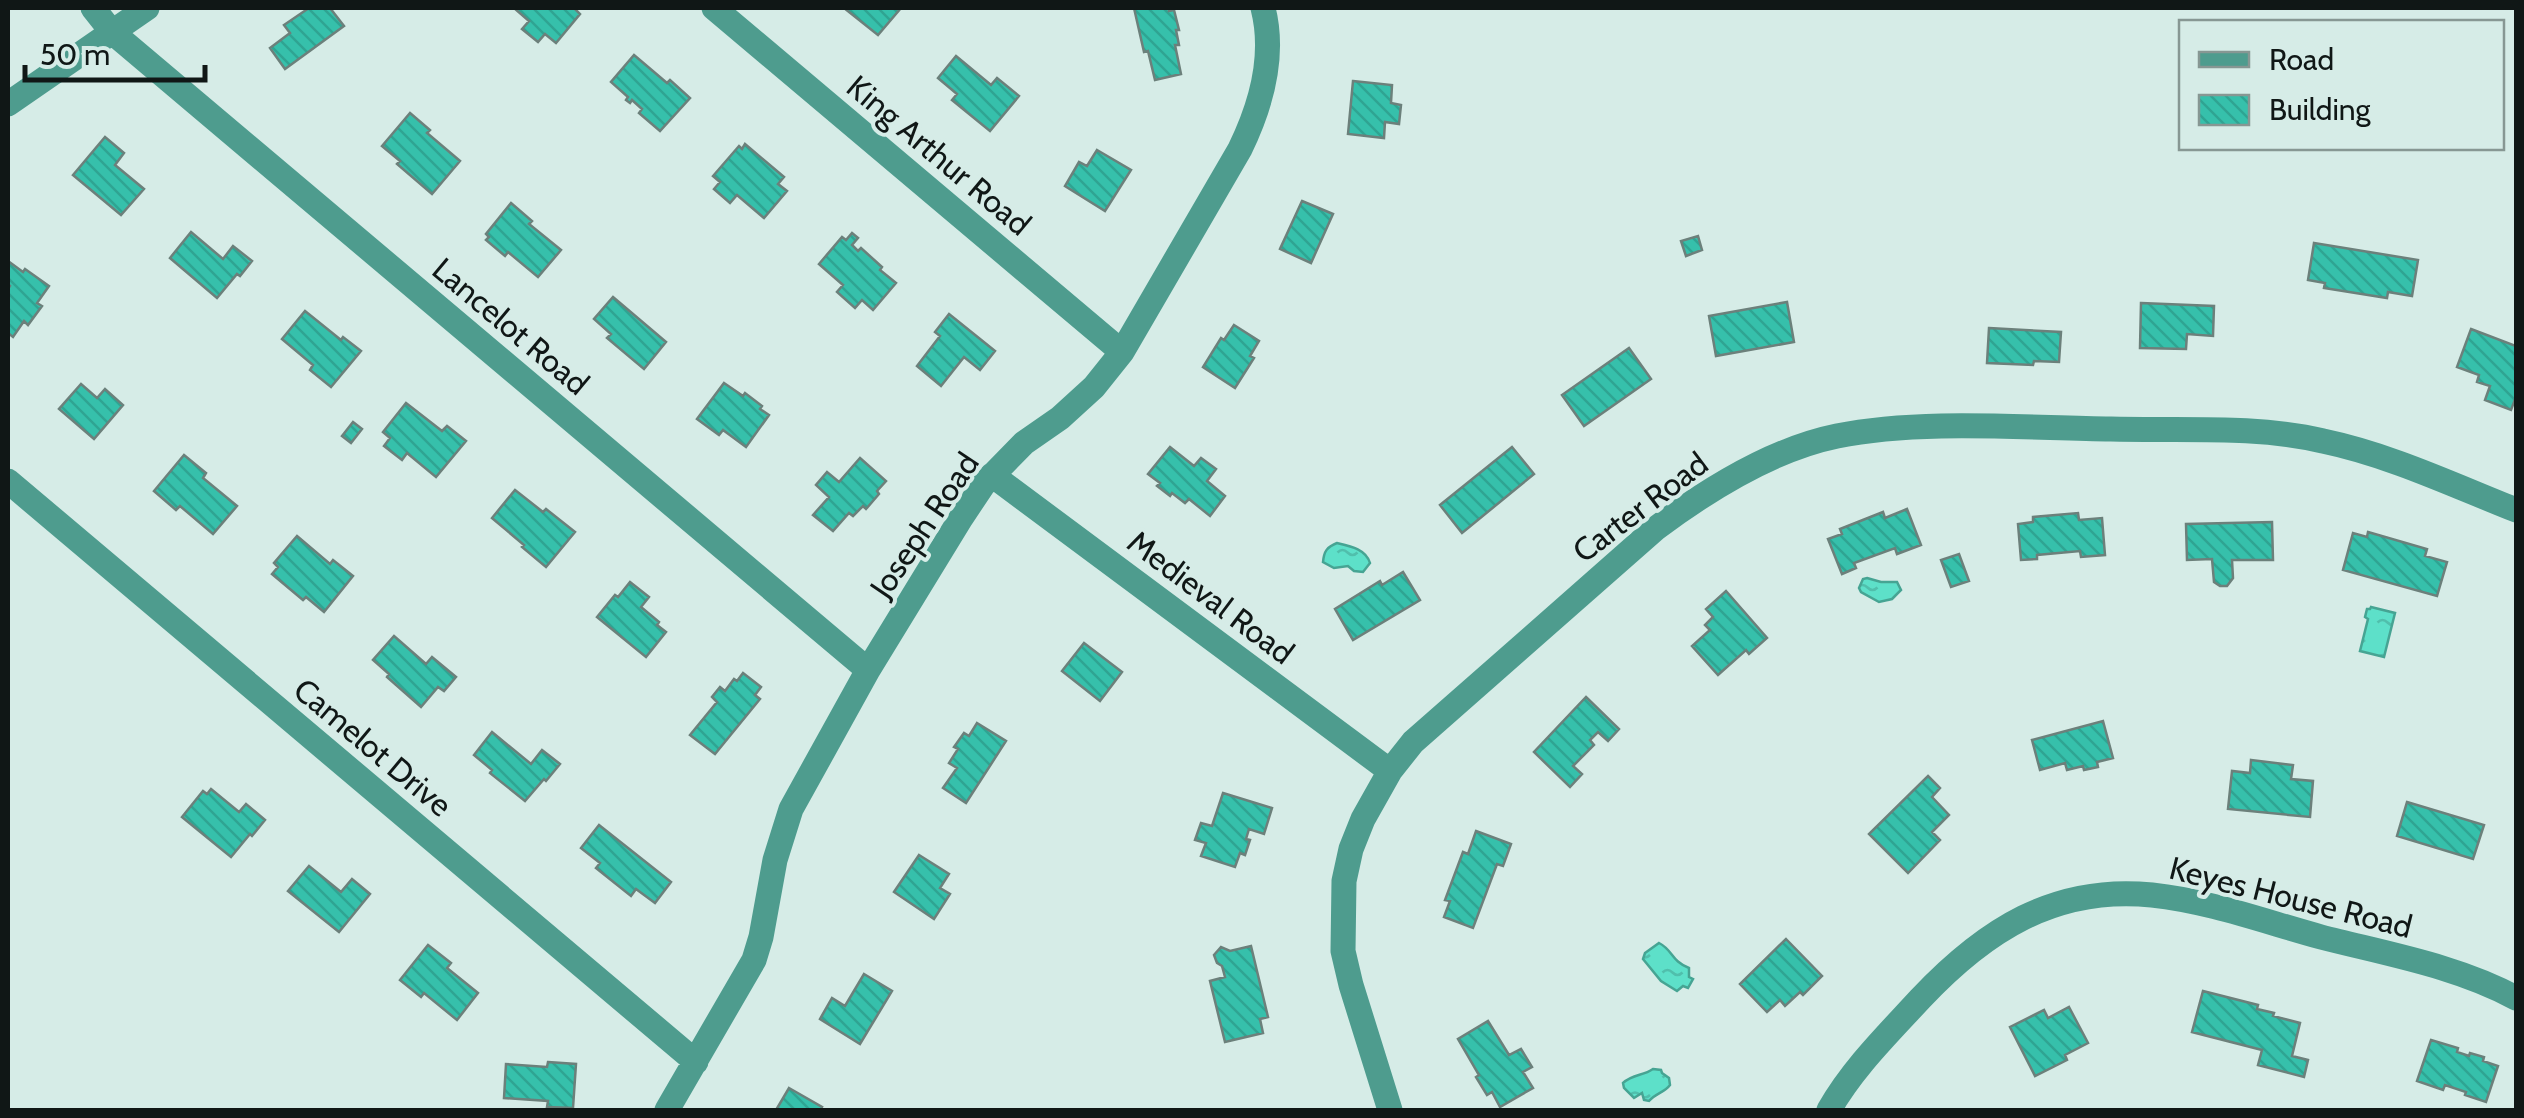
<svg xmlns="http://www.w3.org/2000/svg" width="2524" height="1118" viewBox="0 0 2524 1118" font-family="Cabin,sans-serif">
<defs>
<pattern id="water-ripples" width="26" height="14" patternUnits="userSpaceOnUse" patternTransform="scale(2.5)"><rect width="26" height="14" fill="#5de0c9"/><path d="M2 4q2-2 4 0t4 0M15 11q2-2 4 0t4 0" fill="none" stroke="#50bfac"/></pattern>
<pattern id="building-back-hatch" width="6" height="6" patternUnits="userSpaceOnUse" patternTransform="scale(2.5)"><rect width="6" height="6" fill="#36c0ab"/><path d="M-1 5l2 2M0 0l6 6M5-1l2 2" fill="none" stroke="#2fa492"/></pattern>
</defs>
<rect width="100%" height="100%" fill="#d6ece7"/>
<!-- water -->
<path fill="url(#water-ripples)" stroke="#46a493" stroke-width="2.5" d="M1337,543C1350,546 1366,549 1370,563L1363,572L1354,571L1348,566L1334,568L1323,562C1324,551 1327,547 1337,543Z
M1867,578L1881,582H1897L1901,590L1892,599L1879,602L1861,592L1859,588L1863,579Z
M2371,607L2395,613L2384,657L2360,651L2368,619L2365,617L2367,609H2370Z
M1659,943C1673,950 1671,961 1689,968V977L1693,979L1688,988L1683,986L1677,991L1661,981L1643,959L1645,953Z
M1653,1069L1661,1070L1662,1073L1669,1078L1670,1085C1664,1093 1656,1093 1649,1101L1644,1100L1642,1093L1634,1098L1624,1088L1623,1083C1633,1074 1643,1076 1653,1069Z"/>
<!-- building -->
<path fill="url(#building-back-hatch)" stroke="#6c807b" stroke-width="2.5" d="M309,8H330L344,26L285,69L270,48L290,33L284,25Z
M514,8H574L580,14L556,43L545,34L538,42L522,29L529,21Z
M844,8H901L878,35Z
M1134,8H1169V11L1174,10L1179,30H1176L1179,45H1175L1181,74L1155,80L1148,51L1144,52Z
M634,55L667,83L670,80L690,98L660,131L639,113L642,109L632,100L630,103L626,100L628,97L611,82Z
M956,56L991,85L997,78L1019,96L990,131L952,100L957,94L938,78Z
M1353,81L1392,85L1391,103L1401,105L1399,124L1385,122L1384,138L1348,134Z
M410,113L430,130L427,133L460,161L432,194L397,164L400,161L382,146Z
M105,137L124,153L115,165L144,189L121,215L73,175Z
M745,144L784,177L778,184L787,191L764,218L737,195L730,203L714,189L720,182L713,176L739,146L742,149Z
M1097,150L1131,170L1105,211L1065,186L1079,162L1087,166Z
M1302,201L1333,214L1311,263L1280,249Z
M511,203L532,221L529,224L561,250L538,277L508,252L505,256L486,240L489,237L486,234Z
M191,232L223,259L233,246L252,261L240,276L237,274L217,298L170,258Z
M852,233L858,238L852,245L858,251L861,248L882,267L880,270L896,283L873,310L862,300L855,308L837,292L843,285L819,264L842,237L846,240Z
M1698,236L1702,250L1686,256L1681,241Z
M2314,243L2418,260L2412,296L2388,292L2387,298L2324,288L2325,283L2308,280Z
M8,261L23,272L25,269L49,286L37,303L42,306L28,325L24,321L13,337L8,333V289L10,286L8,284Z
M613,297L666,342L644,369L607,338L611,334L594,319Z
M1787,302L1794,342L1716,356L1709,316Z
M2141,303L2214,306L2213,336L2187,334L2186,349L2140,348Z
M305,311L341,340L343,337L361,351L331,387L310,370L313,365L282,339Z
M949,314L995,351L980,370L964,357L941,386L917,366L940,336L935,332Z
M1234,325L1259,341L1250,356L1254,358L1235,388L1203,367L1221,338L1224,340Z
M1989,328L2061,332L2059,362L2034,361L2033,365L1987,363Z
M2471,329L2516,346V397L2511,410L2485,400L2490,386L2477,382L2479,375L2457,367Z
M1629,348L1651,379L1584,426L1562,395Z
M724,383L743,396L745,393L762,406L760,409L769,415L746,447L723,430L719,435L697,419Z
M81,384L97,398L105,389L123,405L94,439L59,409Z
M406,403L442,431L447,426L466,441L436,477L407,453L402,460L384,446L390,438L383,432Z
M353,422L362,429L351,443L342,436Z
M1170,447L1194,466L1201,458L1216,469L1207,481L1225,496L1210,516L1189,499L1185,503L1172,493L1170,496L1157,486L1160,483L1148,474Z
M1512,447L1534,474L1462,533L1440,505Z
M184,455L206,473L203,478L237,506L213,534L180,506L176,510L154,491Z
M860,458L886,481L877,491L879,494L866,509L863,506L853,516L849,513L833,531L813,515L829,497L816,485L827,472L839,482Z
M515,490L543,512L546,509L575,532L546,567L522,547L524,545L492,518Z
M1907,509L1921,545L1897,554L1895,548L1854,563L1856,568L1842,574L1828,539L1842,534L1840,529L1883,512L1885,518Z
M2078,513L2079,520L2102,518L2105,555L2081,557L2080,551L2037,555V559L2021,560L2018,524L2033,522V517Z
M2272,522L2273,560H2232L2233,578L2227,586H2220L2214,582L2212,559L2187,560L2186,524Z
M2368,532L2427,549L2425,556L2447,562L2437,596L2343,570L2353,533L2367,537Z
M297,536L330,564L333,560L353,576L324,612L306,597L303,600L272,574L278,567L274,563Z
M1959,554L1969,581L1951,587L1941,560Z
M1403,572L1420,600L1353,640L1335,609L1380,581L1382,585Z
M630,582L649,597L641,607L659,622L657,625L666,632L646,657L597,617L615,595L618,597Z
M1726,591L1767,638L1749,654L1746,650L1718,675L1692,646L1710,630L1705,625L1713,617L1706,609Z
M394,636L426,664L432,657L456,677L444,691L438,687L421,707L387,677L389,674L373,660Z
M1084,643L1122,672L1100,701L1062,671Z
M743,673L761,687L755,695L760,699L715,754L690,735L717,702L712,697L720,687L725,691L734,679L737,681Z
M1586,697L1619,729L1608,741L1598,732L1590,740L1594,745L1573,766L1582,774L1570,787L1534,752Z
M2103,721L2113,758L2097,762L2098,767L2084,770L2083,766L2067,770L2065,763L2040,770L2032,740Z
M977,723L1006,741L966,803L943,788L957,768L949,763L958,749L954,747L964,733L969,736Z
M492,732L531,764L542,750L560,764L546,781L544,779L525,801L490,773L492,770L474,755Z
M2251,760L2293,765L2291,779L2313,781L2310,817L2228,809L2232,771L2250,773Z
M1928,776L1940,788L1932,797L1949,815L1932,832L1940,840L1908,873L1869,834Z
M211,789L239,812L246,804L265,820L252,836L250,834L231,857L182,817L203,791L207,794Z
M1223,793L1272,808L1264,834L1249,829L1246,839L1250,840L1245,855L1240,853L1235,867L1201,856L1206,843L1195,840L1201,823L1212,826Z
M2407,802L2484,825L2473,859L2397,836Z
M599,825L671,882L655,903L636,889L631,896L596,868L600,863L581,848Z
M1476,831L1511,844L1503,866L1497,864L1473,928L1444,917L1450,901L1445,900L1463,852L1468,854Z
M919,855L949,874L940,888L950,894L934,919L894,892Z
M309,866L341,892L352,879L370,894L339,932L288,891Z
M1786,939L1822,976L1803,995L1800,992L1785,1006L1780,1000L1767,1012L1740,984Z
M428,945L451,963L447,968L478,993L457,1020L424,993L421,997L400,980Z
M1251,946L1268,1017L1260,1019L1263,1033L1225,1042L1210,981L1225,977L1222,966L1217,963L1214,955L1221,947L1230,951Z
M864,974L892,991L860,1044L820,1019L832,998L845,1006Z
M2203,991L2258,1005L2257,1009L2274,1013L2273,1016L2300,1023L2292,1056L2308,1060L2304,1077L2258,1065L2262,1050L2192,1032Z
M2069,1007L2088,1043L2065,1055L2067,1060L2035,1076L2010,1027L2044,1010L2048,1018Z
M1488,1021L1509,1055L1521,1049L1532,1067L1523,1072L1533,1088L1500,1107L1492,1092L1487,1095L1476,1077L1479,1075L1458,1039Z
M2431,1040L2458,1048L2457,1052L2469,1056L2470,1053L2484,1057L2483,1061L2498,1066L2486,1102L2465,1095L2466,1092L2445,1085L2443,1090L2417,1081Z
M548,1062L576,1064L573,1108L547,1107L548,1101L504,1098L506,1064L547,1067Z
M789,1088L822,1107L820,1110H776Z"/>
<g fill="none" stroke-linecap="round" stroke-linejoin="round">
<!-- street -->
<path stroke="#4e9c8e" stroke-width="25" d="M93,8L112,32L868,670
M714,8L1122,352
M8,104L147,8
M992,475L1390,771
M8,481L696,1062
M667,1110L754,960L761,937L775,860L791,809L868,670L961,518L983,485L1024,443L1060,418L1094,387L1122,352L1240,149C1261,106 1275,55 1263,8
M1390,1110L1351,985L1343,951L1344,881L1351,849L1363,819L1390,771L1413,742L1655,529C1707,490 1773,449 1837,436C1921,419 2025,428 2111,429C2181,431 2255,425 2323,441C2390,455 2453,485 2516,510
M1829,1110C1853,1068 1887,1035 1920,999C1984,931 2054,885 2152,895C2209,901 2266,922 2321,937C2387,954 2457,966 2516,998"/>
</g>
<g text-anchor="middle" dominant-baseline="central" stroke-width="8" stroke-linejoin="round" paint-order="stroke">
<!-- street labels -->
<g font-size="32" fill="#101716" stroke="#d6ece7">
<text transform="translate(939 155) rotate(40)">King Arthur Road</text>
<text transform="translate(511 326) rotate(40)">Lancelot Road</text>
<text transform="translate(1640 507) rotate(-37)">Carter Road</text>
<text transform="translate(924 525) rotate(-56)">Joseph Road</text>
<text transform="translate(1211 597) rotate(37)">Medieval Road</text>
<text transform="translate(373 747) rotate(40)">Camelot Drive</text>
<text transform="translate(2291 897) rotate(14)">Keyes House Road</text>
</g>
</g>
<!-- border -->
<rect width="2524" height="1118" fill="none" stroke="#101716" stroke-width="20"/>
<!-- legend -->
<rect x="2179" y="20" width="325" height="130" fill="#d6ece7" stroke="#879793" stroke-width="2.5"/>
<rect x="2199" y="52" width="50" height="15" fill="#4e9c8e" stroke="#879793" stroke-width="2.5"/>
<text x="2269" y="70" font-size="30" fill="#101716">Road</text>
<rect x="2199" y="95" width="50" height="30" fill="url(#building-back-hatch)" stroke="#879793" stroke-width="2.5"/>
<text x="2269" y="120" font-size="30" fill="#101716">Building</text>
<!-- scale -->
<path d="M25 65v15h180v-15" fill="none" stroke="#101716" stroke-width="5"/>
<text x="40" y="65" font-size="30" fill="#101716" stroke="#d6ece7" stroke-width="8" paint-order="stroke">50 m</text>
</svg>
